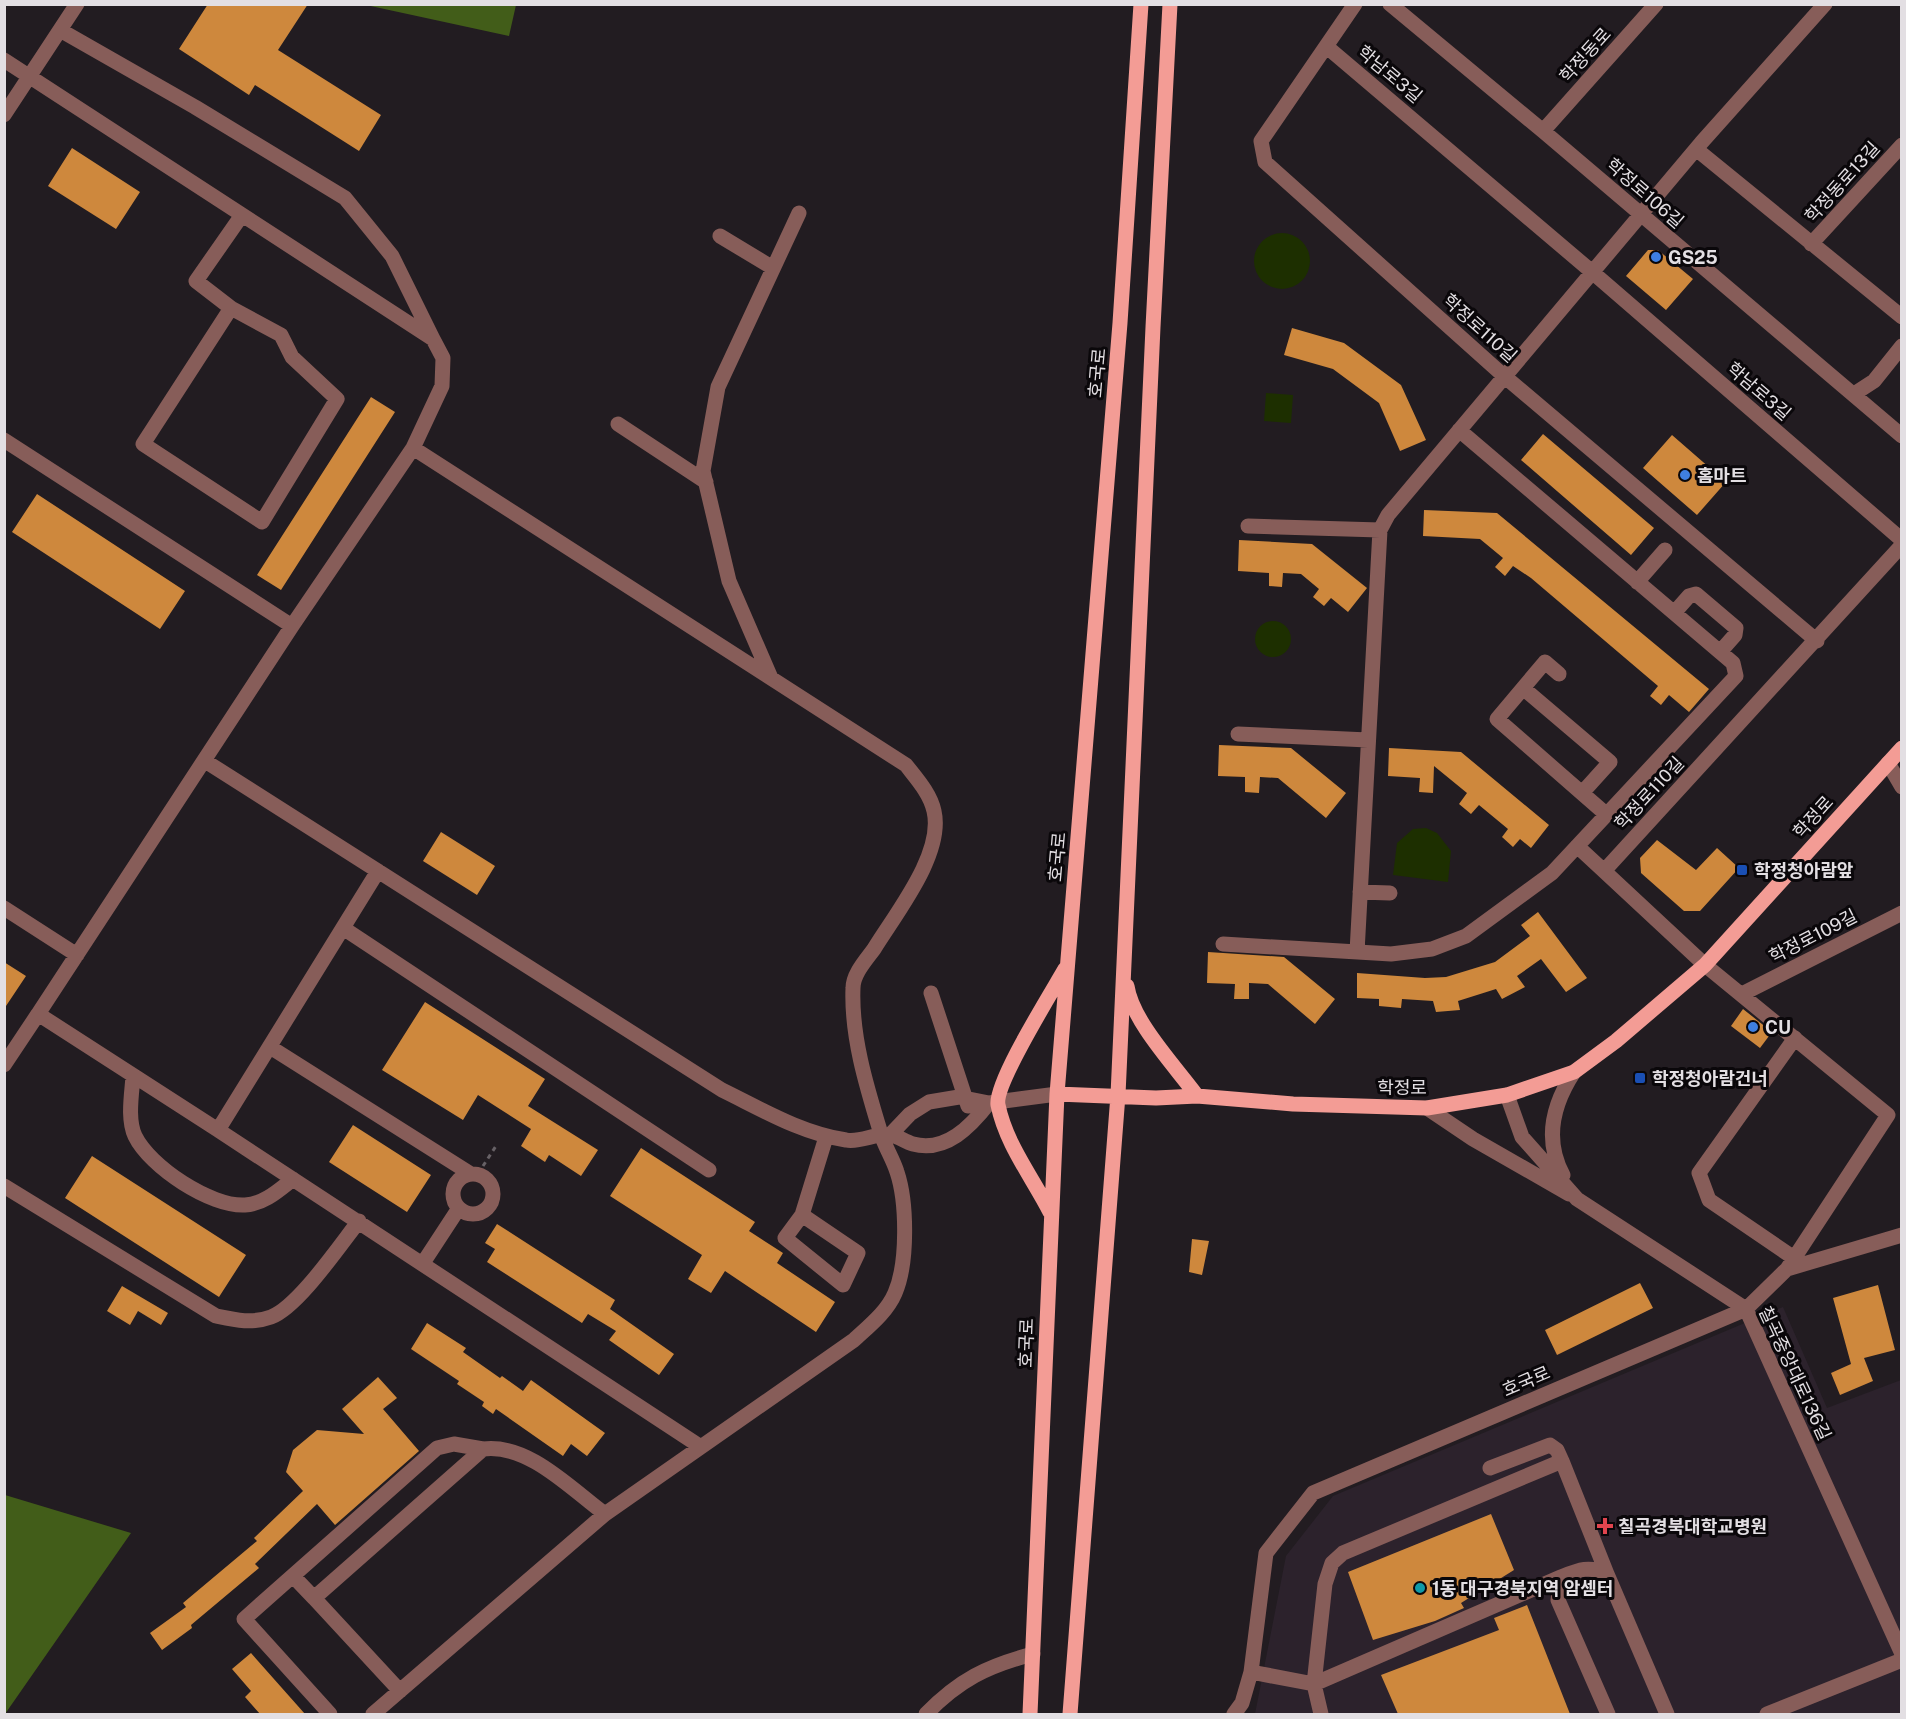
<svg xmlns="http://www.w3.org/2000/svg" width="1906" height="1719" viewBox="0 0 1906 1719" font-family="'Public Sans','Noto Sans KR',sans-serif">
<rect width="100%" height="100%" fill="#221c21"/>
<!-- built -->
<path fill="#2c222c" d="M1783,1307L1827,1408L1901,1380V1714H1255L1286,1556L1333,1496Z"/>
<!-- green -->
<path fill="#1d2f00" d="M1254 261a28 28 0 1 1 56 0a28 28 0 1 1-56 0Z
M1266,393L1293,395L1291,423L1264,421Z
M1255 639a18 18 0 1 1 36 0a18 18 0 1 1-36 0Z
M1426,828L1437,833L1451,851L1448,882L1393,875L1397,843L1413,829Z"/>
<!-- forest -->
<path fill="#425d19" d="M366,5L516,4V5L509,36Z
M5,1495L131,1533L5,1714L4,1495Z"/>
<!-- building -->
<path fill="#ce883d" d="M208,4H308L278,50L381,115L359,151L255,85L249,95L179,49Z
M72,148L140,192L116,229L48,186Z
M1648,250H1658L1693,279L1666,310L1626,276Z
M1292,328L1344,343L1401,385L1426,440L1400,451L1379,403L1333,369L1284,355Z
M371,397L395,412L281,590L257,575Z
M1543,434L1654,528L1631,555L1521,460Z
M1672,435L1726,482L1697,515L1643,468Z
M37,494L185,591L160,629L12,532Z
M1424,510L1497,513L1709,689L1689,712L1669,695L1661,705L1650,696L1658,686L1531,578L1513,566L1505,576L1495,567L1503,558L1480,539L1423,536Z
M1239,540L1312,544L1367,588L1348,612L1331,598L1324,606L1313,597L1319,589L1301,574L1283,573L1282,587L1269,586V573L1238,571Z
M1219,745L1291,748L1346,793L1326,818L1278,778L1260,777L1259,793L1245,792V777L1218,776Z
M1389,748L1461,752L1549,825L1531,848L1520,839L1513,847L1502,837L1508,829L1479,805L1471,814L1459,804L1467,793L1434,766L1433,793L1419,792L1420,778L1388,776Z
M441,832L495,866L477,895L423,861Z
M1657,840L1696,870L1717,848L1739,868L1700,911H1684L1641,873L1640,858Z
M1538,912L1587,978L1566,992L1541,959L1517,976L1525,987L1502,999L1496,989L1458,1001L1460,1010L1436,1012L1433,1001L1402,999L1401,1008L1379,1006V999L1357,998V973L1425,978L1446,977L1495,962L1530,936L1521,925Z
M1208,952L1284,957L1335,999L1315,1024L1268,984L1249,983V999H1234L1235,984L1207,983Z
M4,962L26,976L4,1009Z
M425,1002L545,1079L528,1106L598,1150L581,1176L549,1155L545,1162L521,1146L531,1129L478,1095L463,1120L382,1070Z
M1743,1009L1772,1032L1760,1048L1731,1026Z
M353,1125L431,1175L407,1212L329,1162Z
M641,1148L755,1222L749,1231L783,1253L777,1263L835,1302L816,1332L725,1271L711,1293L688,1279L702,1255L610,1196Z
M92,1156L246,1255L219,1297L65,1198Z
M497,1224L615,1300L610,1309L674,1354L659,1375L609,1340L616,1331L588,1314L582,1323L487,1262L495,1249L485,1243Z
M1192,1239L1209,1241L1202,1275L1189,1272Z
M1640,1283L1653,1308L1557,1355L1545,1330Z
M1878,1285L1895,1350L1864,1358L1873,1381L1840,1395L1831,1373L1851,1364L1833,1298Z
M122,1286L168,1313L161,1325L138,1311L130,1325L107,1311Z
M427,1323L466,1348L463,1352L500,1378L502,1376L523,1391L531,1380L605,1433L587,1456L571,1444L563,1456L496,1409L493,1414L482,1406L484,1402L457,1384L459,1381L411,1349Z
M378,1377L397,1398L383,1409L419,1451L335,1525L317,1504L255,1564L259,1568L191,1625L192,1628L162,1650L150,1633L186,1607L183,1603L257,1541L254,1538L303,1491L286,1472L293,1450L317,1430L364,1434L342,1409Z
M1491,1514L1514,1570L1461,1603L1464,1608L1435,1621L1373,1640L1348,1572Z
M1527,1605L1570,1714H1398L1381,1675L1499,1630L1494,1618Z
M251,1653L305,1714H260L245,1697L251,1691L232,1669Z"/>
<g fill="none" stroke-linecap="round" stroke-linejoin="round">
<!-- path -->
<path stroke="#676166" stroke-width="3" stroke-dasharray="4.5 4.5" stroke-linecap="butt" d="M483,1166L496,1146"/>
<!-- minor -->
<path stroke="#875d59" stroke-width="15" d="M1355,4L1261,141L1265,162L1504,376L1817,641
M1390,4L1543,131L1902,436
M60,30L195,107L345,198L392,256L433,339
M1327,47L1591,271L1902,540
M4,60L433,339L443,358L442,386L413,448L292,626L38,1014L218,1130
M4,115L77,4
M1543,131L1656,4
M1696,149L1902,317
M720,236L773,268
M1811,244L1902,145
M231,308L281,335L292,357L337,399L262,522L143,444L231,308L196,281L242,215
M1854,394L1874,381L1902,346
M618,424L706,482
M4,440L292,626
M1248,526L1380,530
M1637,582L1665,550
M1674,613L1689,596L1696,594L1736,628L1735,635L1720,652
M1559,674L1545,662L1497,719L1607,815
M771,678L729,581L703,471L718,387L799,213
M1523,688L1610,762L1582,793
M1238,734L1368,740
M205,761L722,1090C763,1110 801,1133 846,1140C861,1143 877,1132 892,1135C899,1137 906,1142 913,1144C946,1153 971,1126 989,1103
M1888,763L1902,787
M1577,846L1604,871
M378,871L218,1130L701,1447
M1360,892L1390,893
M4,908L77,955
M343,928L709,1170
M1223,944L1391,954L1432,949L1466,936L1552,873L1736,676L1733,663L1459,430
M1357,952L1380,530L1388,515L1701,143L1825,4
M931,993L968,1106
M1742,994L1902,913
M270,1047L471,1174
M4,1065L38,1014
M133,1076C132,1093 127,1119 135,1136C150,1167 211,1207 245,1205C264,1204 279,1190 293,1179
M1507,1095L1522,1137L1577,1199L1746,1309L1902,1654
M1427,1108L1473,1139L1569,1194
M890,1135L910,1114L929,1102L959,1097L989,1103L1057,1094
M453 1194a20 20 0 1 1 40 0a20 20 0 1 1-40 0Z
M1563,1175C1544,1140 1553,1104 1574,1072
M4,1186L216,1316C235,1320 252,1324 271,1317C298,1307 340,1245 359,1221
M802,1215L858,1253L843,1285L785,1238L802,1215L826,1137
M1794,1258L1709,1200L1699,1173L1795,1038
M423,1263L459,1208
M1787,1269L1902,1235
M1490,1468L1550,1445L1557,1450L1562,1461
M293,1576L314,1598
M1251,1672L1314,1684L1325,1584L1332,1563L1343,1553L1562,1461L1607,1574
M400,1691L314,1598L483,1449C528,1443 571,1489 605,1514
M330,1714L244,1619L437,1448L454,1444L483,1449
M373,1714L605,1514L854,1340C869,1326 887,1312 895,1293C908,1263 907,1202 897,1172C893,1159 885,1147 881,1134C867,1088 851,1037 853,988C853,974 866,960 874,949C896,913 944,854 934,811C930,793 916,778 906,765L413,448
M926,1714C959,1680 987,1666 1033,1654
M1234,1714L1242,1703L1251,1672L1266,1553L1313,1493L1746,1309L1787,1269L1888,1115L1705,965L1604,871L1902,545
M1321,1714L1314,1684L1561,1577
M1608,1714L1558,1600L1561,1577C1578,1570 1589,1565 1607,1574L1667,1714
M1767,1714L1902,1660"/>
<!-- major -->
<path stroke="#f39c95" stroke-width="15" d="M1127,986C1132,1021 1175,1066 1197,1096
M1057,1094L1156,1098L1197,1096L1293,1104L1427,1108L1507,1095L1574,1072L1616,1041L1705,965L1902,748
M1050,1212C1032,1177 1006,1144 998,1105C994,1084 1052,992 1065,969
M1030,1714L1057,1094L1120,323L1141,4
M1070,1714L1118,1095L1153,327L1170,4"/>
</g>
<!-- markers -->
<g fill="#3f7fe0" stroke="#0a070a" stroke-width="2">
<circle cx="1656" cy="257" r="6"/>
<circle cx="1685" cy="475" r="6"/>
<circle cx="1753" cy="1027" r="6"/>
</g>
<g fill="#1a4fb4" stroke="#0a070a" stroke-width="2">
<rect x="1736" y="864" width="12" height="12" rx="3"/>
<rect x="1634" y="1072" width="12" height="12" rx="3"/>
</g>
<path fill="#e0444e" stroke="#0a070a" stroke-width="2" d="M1602 1517h6v6h6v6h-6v6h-6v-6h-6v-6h6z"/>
<circle fill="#0f9aa8" stroke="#0a070a" stroke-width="2" cx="1420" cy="1588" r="6"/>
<g text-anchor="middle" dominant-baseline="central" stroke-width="6" stroke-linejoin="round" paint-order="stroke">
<!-- street labels -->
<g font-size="18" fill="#e3dfe3" stroke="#0a070a">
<text transform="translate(1585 55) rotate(-48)">학정동로</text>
<text transform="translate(1390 74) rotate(40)">학남로3길</text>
<text transform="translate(1842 182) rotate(-48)">학정동로13길</text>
<text transform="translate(1645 193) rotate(41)">학정로106길</text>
<text transform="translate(1480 328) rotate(42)">학정로110길</text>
<text transform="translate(1097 373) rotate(-85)">호국로</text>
<text transform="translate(1759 391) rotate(41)">학남로3길</text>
<text transform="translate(1649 793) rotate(-47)">학정로110길</text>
<text transform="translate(1813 817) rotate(-48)">학정로</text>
<text transform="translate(1057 857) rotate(-85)">호국로</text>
<text transform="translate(1813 936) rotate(-27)">학정로109길</text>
<text x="1402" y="1087">학정로</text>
<text transform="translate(1026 1343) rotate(-88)">호국로</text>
<text transform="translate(1795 1373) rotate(65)">칠곡중앙대로136길</text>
<text transform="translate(1526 1381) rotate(-23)">호국로</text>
</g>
<!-- poi labels -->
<g font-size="18" font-weight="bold" fill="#e3dfe3" stroke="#0a070a" text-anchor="start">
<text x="1668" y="257">GS25</text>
<text x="1697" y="475">홈마트</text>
<text x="1754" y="870">학정청아람앞</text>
<text x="1765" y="1027">CU</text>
<text x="1652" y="1078">학정청아람건너</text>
<text x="1618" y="1526">칠곡경북대학교병원</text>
<text x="1432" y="1588">1동 대구경북지역 암셈터</text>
</g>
</g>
<!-- border -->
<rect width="1906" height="1719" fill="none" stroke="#e3dfe3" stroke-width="12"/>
</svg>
